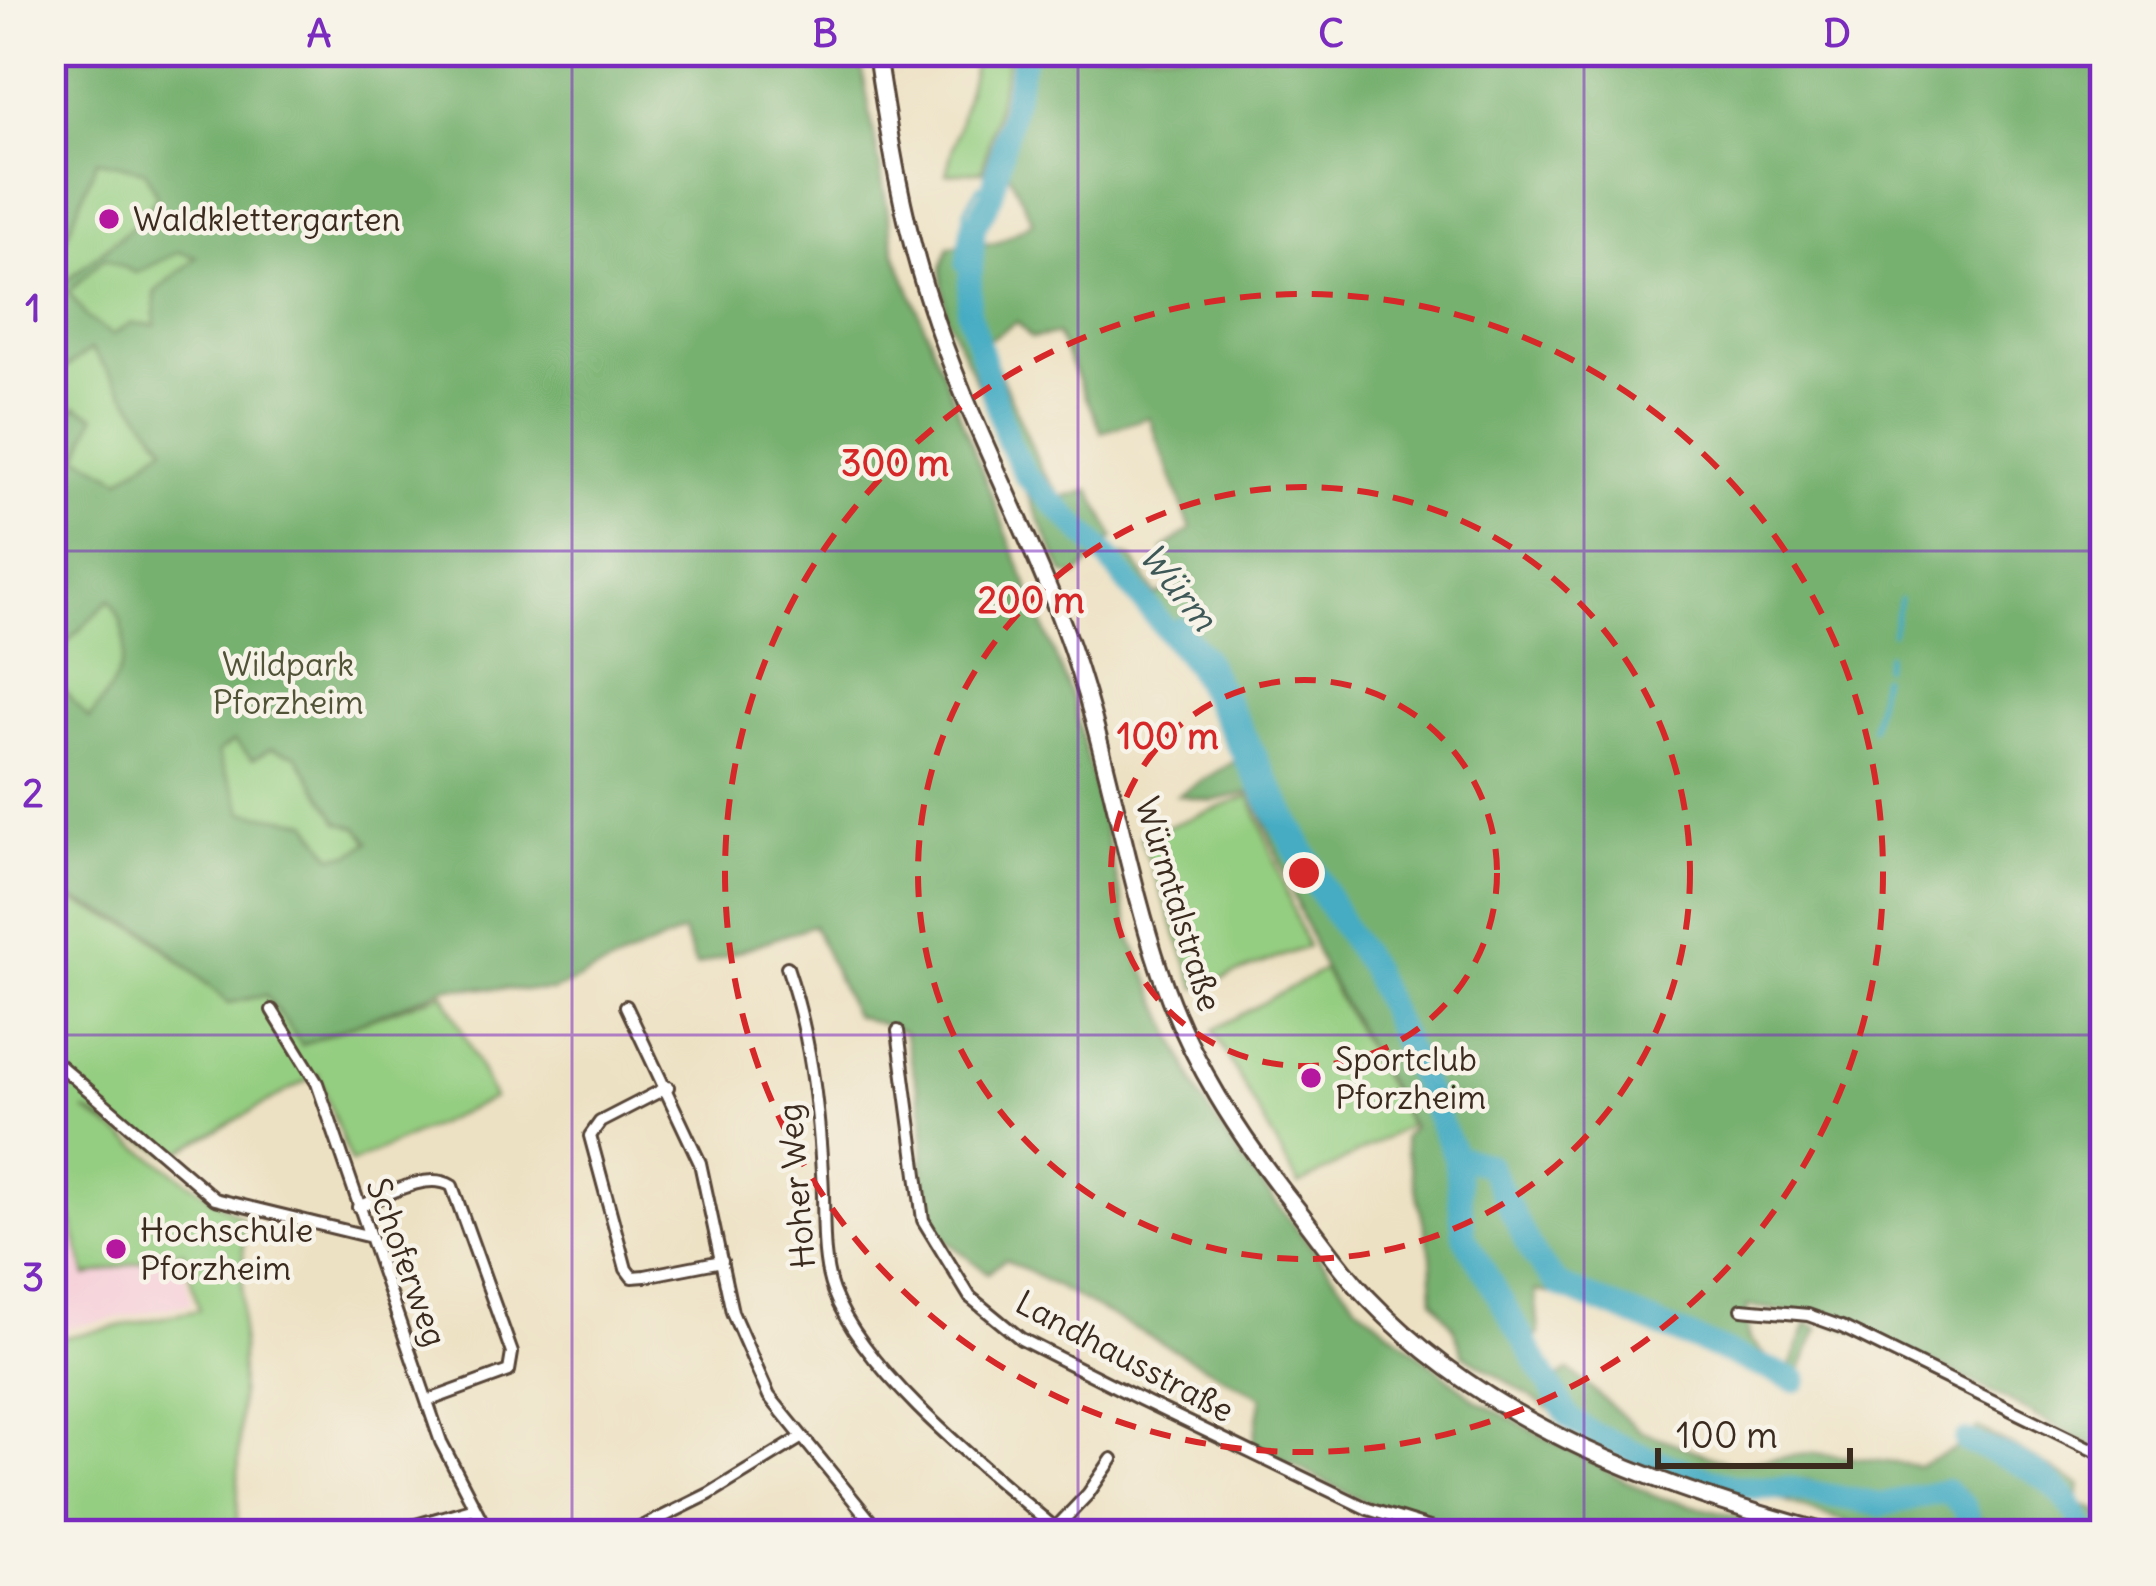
<svg xmlns="http://www.w3.org/2000/svg" width="2156" height="1586" viewBox="0 0 2156 1586" font-family="Delius,sans-serif">
<rect width="100%" height="100%" fill="#f7f3e8"/>
<filter id="ink" filterUnits="userSpaceOnUse"><feTurbulence type="fractalNoise" baseFrequency=".00833" numOctaves="2"/><feDisplacementMap in="SourceGraphic" scale="24" xChannelSelector="R" yChannelSelector="G"/><feConvolveMatrix kernelMatrix="1 2 1 2 8 2 1 2 1" color-interpolation-filters="sRGB"/></filter>
<filter id="wash" filterUnits="userSpaceOnUse"><feTurbulence type="fractalNoise" baseFrequency=".004" numOctaves="4" result="noise"/><feDisplacementMap in="SourceGraphic" scale="48" xChannelSelector="R" yChannelSelector="G"/><feGaussianBlur stdDeviation="2.7" result="paint"/><feColorMatrix in="noise" values="0 0 0 0 0 0 0 0 0 0 0 0 0 0 0 0 0 1.4 0 .05"/><feComposite in="paint" operator="in"/></filter>
<g filter="url(#wash)">
<rect width="100%" height="100%" fill="#ede1c3"/>
<!-- built -->
<path fill="#f6cfd9" d="M51,1150L169,1194L191,1304L51,1331Z"/>
<!-- green -->
<path fill="#94ce81" stroke="#687c50" stroke-width="3" d="M113,51L441,421L344,1028L444,993L494,1098L351,1163L318,1074L172,1156L84,1110L244,1220L237,1535H51V1340L199,1310L183,1251L86,1276L51,1143V892L145,932L229,1003L266,995L302,1044L307,1042L270,990L51,886V250Z
M978,51H1010L982,171L946,174Z
M1250,796L1307,947L1197,988L1140,837Z
M1323,970L1409,1125L1299,1185L1213,1030Z"/>
<!-- forest -->
<path fill="#77b16f" stroke="#596e46" stroke-width="3" fill-rule="evenodd" d="M51,51H859L895,252L1073,701L1132,941L1201,1099L1240,1158L1358,1305L1477,1401L1654,1496L1808,1535H1471L1366,1503L1253,1444L1262,1397L1005,1259L988,1273L938,1234L923,1179L924,1115L904,1032L854,1015L813,925L696,966L683,932L553,991L448,987L302,1045L266,995L229,1003L147,931L51,890V676L89,719C119,680 140,646 110,599L51,659V445L58,444L76,406L95,416L79,456L121,479L165,446L91,349L51,379V304L56,299L51,294ZM97,160L145,171L157,197L138,222L65,282L54,267ZM179,252L197,257L155,292V325L131,323L112,335L87,318L69,292L104,258L136,273ZM234,741L253,759L271,748L296,755L339,822L358,828L369,842L351,854L332,856L308,822L243,812C238,788 223,775 218,752Z
M1015,51H2105V1452C1992,1394 1875,1319 1747,1306L1749,1338L1774,1365L1791,1367L1807,1323L1818,1328L1795,1384H1783L1563,1295L1535,1291L1539,1334L1523,1348L1552,1402L1550,1409L1463,1354L1453,1327L1433,1299L1431,1254L1403,1137L1412,1127L1322,965L1252,792L1212,801L1178,795L1242,757L1201,685L1107,561L1123,555L1132,558L1156,595L1178,585L1163,550L1191,529L1149,417L1102,432L1057,334L1031,338L1017,322L986,341L1042,471L1062,498L1090,490L1114,537L1077,576L1064,574L946,315L941,268L949,247L997,243L1033,222L1006,167L985,172Z
M1569,1370L1640,1431L1731,1464L1814,1453L1919,1466L1954,1450L1978,1428L2081,1485L2077,1502L2105,1514V1535H1991L1964,1492L1947,1484L1870,1499L1808,1480L1765,1478L1738,1484L1680,1465L1602,1433L1577,1417L1552,1382Z
M1783,1490L1877,1507L1948,1495L1967,1515L1972,1535H1886L1759,1493Z"/>
<g fill="none" stroke-linecap="round" stroke-linejoin="round">
<!-- stream -->
<path stroke="#44acc3" stroke-width="4.5" d="M970,280L957,267L965,211L979,186H995
M1892,633L1900,599
M1884,667L1887,655
M1872,728L1882,676"/>
<!-- canal -->
<path stroke="#44acc3" stroke-width="14" d="M1180,624L1207,654L1370,967"/>
<!-- river -->
<path stroke="#44acc3" stroke-width="24" d="M1025,51L991,197L974,227L968,310L1008,441L1026,476L1104,553L1196,666L1305,869L1370,967L1455,1156L1464,1236L1569,1418L1591,1433L1646,1457L1734,1487L1794,1489L1881,1505L1946,1491L1964,1507L1974,1535
M1455,1156L1488,1165L1535,1258L1558,1285L1796,1380
M1966,1441C2018,1462 2067,1478 2086,1535"/>
</g>
</g>
<g filter="url(#ink)">
<g fill="none" stroke-linecap="round" stroke-linejoin="round">
<!-- minor casing -->
<g stroke="#564537" stroke-width="16">
<path id="minor" d="M787,967C810,1034 818,1103 822,1173C825,1210 820,1256 833,1291C865,1376 994,1476 1063,1535
M626,1006L700,1163L732,1312L769,1396L882,1535
M272,1010L317,1083L441,1442L489,1535
M898,1031L923,1220L970,1297L1021,1339L1140,1399L1368,1509L1452,1535
M51,1058L215,1199L367,1236
M668,1087L600,1122L590,1136L626,1269L632,1277L645,1276L722,1261
M358,1207C384,1197 426,1170 452,1186L512,1353L509,1371L427,1401
M1742,1309L1808,1315L1842,1327L2105,1456
M381,1535L475,1508
M626,1535L709,1494L799,1439
M1049,1535L1088,1494L1112,1459"/>
</g>
<!-- secondary casing -->
<g stroke="#564537" stroke-width="21">
<path id="secondary" d="M876,51C889,136 902,219 929,301C964,412 1022,516 1063,625C1106,738 1122,858 1160,972C1190,1061 1239,1136 1297,1209C1320,1238 1342,1271 1368,1298C1493,1429 1665,1490 1835,1535"/>
</g>
<!-- minor -->
<use href="#minor" stroke="#fff" stroke-width="10"/>
<!-- secondary -->
<use href="#secondary" stroke="#fff" stroke-width="15"/>
</g>
</g>
<!-- grid -->
<path fill="none" stroke="#7b2cbf" stroke-width="3" stroke-opacity="0.55" d="M572,51V1535M1078,51V1535M1584,51V1535M51,551H2105M51,1035H2105"/>
<!-- distance rings -->
<g fill="none" stroke="#d62828" stroke-width="6" stroke-dasharray="21 15">
<circle cx="1304" cy="873" r="193"/>
<circle cx="1304" cy="873" r="386"/>
<circle cx="1304" cy="873" r="579"/>
</g>
<!-- markers -->
<g fill="#b5179e" stroke="#f7f3e8" stroke-width="4.5">
<circle cx="109" cy="219" r="12"/>
<circle cx="1311" cy="1078" r="12"/>
<circle cx="116" cy="1249" r="12"/>
</g>
<g text-anchor="middle" dominant-baseline="central" stroke-width="9" stroke-linejoin="round" paint-order="stroke">
<!-- poi labels -->
<g font-size="33" fill="#3b2a1e" stroke="#f7f3e8" text-anchor="start">
<text x="133" y="219">Waldklettergarten</text>
<text x="1335" y="1059">Sportclub<tspan x="1335" dy="38">Pforzheim</tspan></text>
<text x="140" y="1230">Hochschule<tspan x="140" dy="38">Pforzheim</tspan></text>
</g>
<!-- park labels -->
<g font-size="33" fill="#515337" stroke="#f7f3e8">
<text x="288" y="664">Wildpark<tspan x="288" dy="38">Pforzheim</tspan></text>
</g>
<!-- street labels -->
<g font-size="33" fill="#3b2a1e" stroke="#f7f3e8">
<text transform="translate(1179 904) rotate(73)">Würmtalstraße</text>
<text transform="translate(796 1186) rotate(-95)">Hoher Weg</text>
<text transform="translate(407 1262) rotate(70)">Schoferweg</text>
<text transform="translate(1125 1356) rotate(28)">Landhausstraße</text>
</g>
<!-- water labels -->
<g font-size="36" font-style="italic" fill="#3e5858" stroke="#f7f3e8">
<text transform="translate(1178 587) rotate(51)">Würm</text>
</g>
</g>
<circle cx="1304" cy="873" r="18" fill="#d62828" stroke="#f7f3e8" stroke-width="6"/>
<g font-size="36" text-anchor="middle" font-weight="bold" fill="#d62828" stroke="#f7f3e8" stroke-width="9" stroke-linejoin="round" paint-order="stroke">
<text x="895" y="476">300 m</text>
<text x="1031" y="613">200 m</text>
<text x="1168" y="749">100 m</text>
</g>
<!-- margin -->
<rect width="2156" height="1586" fill="none" stroke="#f7f3e8" stroke-width="132"/>
<!-- scale -->
<path d="M1658 1448v18h192v-18" fill="none" stroke="#3b2a1e" stroke-width="6"/>
<text x="1676" y="1448" font-size="36" fill="#3b2a1e" stroke="#f7f3e8" stroke-width="9" paint-order="stroke">100 m</text>
<rect x="66" y="66" width="2024" height="1454" fill="none" stroke="#7b2cbf" stroke-width="4.5"/>
<g font-size="39" text-anchor="middle" font-weight="bold" fill="#7b2cbf">
<text x="319" y="47">A</text>
<text x="825" y="47">B</text>
<text x="1331" y="47">C</text>
<text x="1837" y="47">D</text>
<text x="33" y="322">1</text>
<text x="33" y="807">2</text>
<text x="33" y="1291">3</text>
</g>
</svg>
